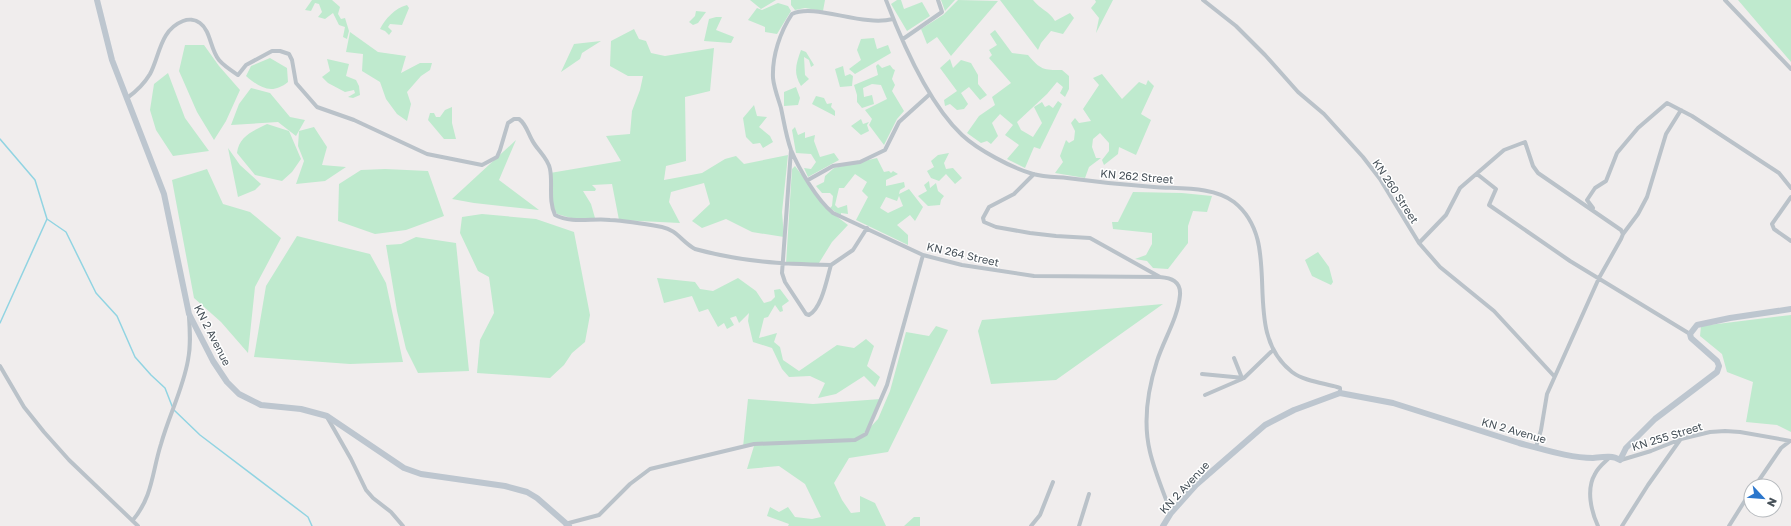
<svg xmlns="http://www.w3.org/2000/svg" width="1791" height="526" viewBox="0 0 1791 526" font-family="'Golos Text',sans-serif">
<rect width="100%" height="100%" fill="#f0eded"/>
<!-- green -->
<path fill="#bfeace" fill-rule="evenodd" d="M312,0H332L340,7L338,14L341,19L345,18L349,31L347,39L343,37L345,27L339,25L333,13L325,19L318,17L322,12L319,4L315,3L311,11L305,10Z
M750,0H776L761,9Z
M791,0H825L823,11L805,8L795,10L791,5Z
M897,0H901L904,9L922,2L930,16L907,31L891,4Z
M941,0H955L945,11Z
M958,0L998,1L951,56L937,37L927,44L921,29L943,15Z
M1000,0H1033C1040,9 1049,11 1055,21L1070,13L1074,18L1063,34L1051,31L1041,43L1038,50Z
M1095,0H1113L1096,33L1099,18L1091,8L1096,2Z
M1738,0H1791V62Z
M778,3L788,6L791,11L777,34L765,32V27L748,20L757,8L762,10Z
M407,5L409,8L402,25L390,24L388,27L392,31L389,35L385,31L380,29C385,19 395,8 407,5Z
M696,11L706,12L698,23L693,25L689,22L695,16Z
M716,17H722L716,30L734,37L731,43L704,41L709,19Z
M634,29L639,39L646,41L651,53L665,56L714,48L710,91L685,97L686,161L666,166L664,180L702,173L725,159L736,156L744,164L788,155L782,212L784,237L752,232L726,219L702,228L692,221L710,204L704,183L671,192L669,202L680,223L619,220L612,184L592,185L596,189L595,191H583L591,204L595,218L578,220L557,214L552,206L550,173L621,161L606,136L630,134L632,111L640,90L643,76H628L610,66L611,41Z
M995,30L1012,53L1028,55C1041,70 1043,70 1062,70L1069,76V89L1065,97L1060,93L1063,87L1057,82L1047,94L1017,122L1021,130L1033,137L1042,123L1034,107L1042,102L1045,107L1049,105L1053,108L1058,101L1062,104L1040,149L1034,147L1025,168L1007,159L1019,145L1005,135L1013,125L1000,114L992,123L998,136L991,144L987,141L981,143L967,133L979,116L995,105L992,97L1011,83L989,58L992,55L989,50L997,45L990,34Z
M350,32L378,52L406,56L401,73L420,63H432L430,70L421,76L407,92L411,104L407,121L397,114L386,99L380,82L362,71L363,54L346,52Z
M874,38L877,49L888,45L891,53L855,74L849,69L861,60L857,50L861,39Z
M601,41L582,53L580,59L561,72L574,44Z
M185,45H204L219,66L240,90L226,121L214,140L197,112L179,71Z
M801,50L806,52L814,65L811,67L809,60L804,57L805,75L809,79L801,86C793,73 796,64 801,50Z
M270,58L287,68L288,82C272,95 260,88 246,76L251,66Z
M327,59L349,64L346,76L356,80L359,86L360,95L353,98L348,97L355,93L354,90L345,92L328,83L322,77L330,71Z
M950,59L953,68L961,60L971,63L978,75V84L987,95L980,100L969,87L961,93L968,104L964,109L957,110L950,104L945,106L944,100L957,91L940,68Z
M878,64L882,68L890,65L893,69L895,70L892,79L895,85L892,91L904,111L897,119L884,145L869,125L872,119L865,110L887,99L881,85L872,84L863,88L864,97L872,95L874,104L862,108L857,102V95L854,85L878,75L876,66Z
M843,66L845,76L850,74L853,76L852,86L840,87L835,69Z
M168,73L185,118L209,151L173,156L156,130L150,110L154,84Z
M1102,74L1122,99L1139,82L1146,85L1148,80L1154,86L1141,114L1151,120L1136,155L1119,147L1118,154L1104,165L1102,160L1109,151V143L1100,133L1093,139L1092,147L1096,158H1101L1089,167L1085,178L1055,173L1063,162L1060,156L1066,140L1069,143L1074,140L1075,131L1071,123L1075,118L1079,123L1091,121L1083,109L1099,85L1093,78Z
M796,87L800,98L798,105L784,106V92Z
M251,88L270,93L290,117L305,120L296,136L278,122L231,125L239,104Z
M816,96L824,98L827,104L832,103L831,107L835,111V116L812,104Z
M754,105L757,116L767,117L759,127L770,136L773,142L763,148L760,143L753,144L746,137L743,118Z
M452,107V123L456,139H444L428,120L430,113H434L436,117H440L445,110Z
M861,119L863,124L869,122L867,125L869,131L861,135L851,126Z
M267,124L289,131L301,159L292,172L282,181L255,175L237,153C239,136 253,131 267,124Z
M314,127L327,147L322,165L346,167L325,181L296,184L304,161L298,146L299,131Z
M795,127L798,135L805,132V138L815,135L814,141L820,157L834,153L839,160L808,177L804,168L811,169L816,162L811,154L796,153L792,130Z
M516,140L499,180L539,210L474,203L452,199Z
M228,148L240,165L261,184L255,190L238,197Z
M949,153L944,163L946,169L953,168L962,178L955,184L946,174L939,181L931,178L927,171L934,167L931,161L938,155Z
M877,158L884,172L889,171L891,173L893,171L898,174L886,180V186L904,182L905,187L900,190L899,194L909,189L923,207L915,221L910,215L897,225L908,235V245L856,220L868,197L862,191L867,182L855,174L844,188H839L835,205L838,208L847,205L848,214L841,213V216L830,208L832,206L833,196L830,193H822L816,186L824,182L825,176L834,168ZM899,196L903,206L888,213L880,208L886,197L897,201Z
M795,166L827,209L848,225L832,242L819,263L786,264L792,169Z
M207,169L223,204L250,212L281,238L255,287L248,353L221,322L194,298L172,180Z
M385,169L428,171L444,216L406,230L375,234L338,221L339,184L361,170Z
M929,181L930,188L936,183L938,191L944,196L941,200L940,205L928,206L918,196L927,191L924,185Z
M1133,192L1182,193L1212,196L1207,212L1193,211L1188,226V243L1168,269L1153,268L1147,261L1135,259L1146,255L1152,244V233L1113,229L1112,222H1118Z
M482,214L536,219L574,232L590,315L585,342L572,353L564,365L550,378L477,373L480,340L494,313L489,277L478,271L460,233L462,217Z
M297,236L370,254L386,283L403,362L350,364L254,357L266,286Z
M416,237L456,243L469,371L418,373L406,349L397,311L386,245L401,244Z
M1318,252L1329,267L1333,282L1331,285L1312,276L1305,260Z
M657,278L695,282L700,289L713,291L738,278L756,291L764,303L771,301L775,297L774,290L780,289L789,301L782,306L783,311L780,312L775,305L768,317L764,318L759,338L777,333L774,342L780,347L783,360L799,371L837,345L854,348L866,339L874,346L867,366L880,377L875,387L864,376L836,394L818,398L825,383L810,376L789,377L782,369L772,348L753,342L748,321L749,313L739,323L736,316L730,318L734,325L727,329L724,323L718,327L708,309L699,312L692,296L664,303Z
M1163,304L1056,380L991,384L978,331L982,320Z
M1791,315V432L1777,425L1746,422L1753,382L1727,372L1722,354L1700,336L1701,326Z
M936,326L948,330L888,452L849,458L834,483L842,500L851,513L860,512V496L875,503L886,526H788L789,524L767,516L770,507L779,512L788,507L795,517L812,519L821,517L805,484L779,466L747,469L754,446L743,447L748,399L813,404L881,399L873,419L863,435L878,419L890,391L906,332L929,336Z
M914,517H920V526H904Z"/>
<g fill="none" stroke-linecap="round" stroke-linejoin="round">
<!-- stream -->
<path stroke="#91d4e2" stroke-width="1.5" d="M0,139L35,180L47,219L0,323
M47,219L66,232L96,293L117,316L135,357L151,375L165,388L172,406
M174,410L200,435L308,517L312,526"/>
<!-- minor -->
<path stroke="#bac2c9" stroke-width="4" d="M886,0C902,42 929,104 962,135C978,150 1012,168 1033,174C1044,177 1056,177 1067,178C1096,182 1125,185 1154,187C1179,189 1213,186 1234,202C1287,244 1237,329 1292,372C1304,381 1323,383 1337,387L1340,388V393
M1203,0L1236,26L1265,55L1298,92L1324,114L1363,157L1380,179L1419,243L1440,267L1494,311L1554,376
M1725,0L1791,69
M893,19C862,27 815,3 792,14C780,32 772,56 773,78C774,88 778,98 781,108C784,122 786,136 791,150C799,169 817,200 833,213L923,255L962,265L1034,276L1160,277C1171,278 1181,281 1180,295C1178,318 1164,339 1157,361C1148,389 1143,423 1150,452C1155,473 1164,493 1171,513
M903,39L942,12L938,0
M127,98C137,91 144,84 150,74C160,55 160,30 183,21C188,19 195,19 200,23C211,31 210,49 219,60C224,66 232,71 238,75L246,65L272,51H280L289,54L292,60L296,83L317,107L354,120L427,154L482,165L497,157L500,150L508,123L514,119H519C526,124 528,133 532,140C537,150 548,158 550,169C553,184 548,200 555,215C572,224 592,218 610,220C627,221 645,224 662,227C677,230 682,242 695,249C742,262 783,264 831,265
M791,150L782,273L785,282L806,314L809,315C822,308 827,278 831,265L853,250L867,228
M1034,174L1014,194L989,207L983,218L984,222L996,227L1030,233L1056,236L1090,238L1160,277
M1477,174L1496,189L1489,205L1570,261L1690,334
M808,180L833,166L860,162L885,150L899,122L930,94
M1791,197L1772,224L1774,229L1791,241
M1593,208L1587,200L1595,188L1606,181L1617,153L1638,128L1667,103L1692,116L1779,173L1791,188
M1623,234L1638,214L1647,197L1666,134L1681,110
M1419,243L1446,215L1460,188L1504,150L1525,142L1533,166L1538,173L1621,230L1623,234L1621,239L1599,278L1547,394L1541,430L1536,447
M1234,358L1242,378
M0,366L24,407L44,432L69,460L138,526
M1202,374L1244,378L1273,350
M1205,395L1242,379
M327,417L351,459L366,490L373,498L391,512L403,526
M1621,460L1651,451L1681,439L1710,432L1725,431L1740,432L1791,441
M1755,486L1781,448L1790,441
M133,520C153,496 152,472 161,444C169,415 183,389 188,360C191,346 190,332 189,317
M565,524L599,515L630,484L650,469L754,444L855,440L866,434L887,385L923,255
M1031,526L1040,515L1053,482
M1079,526L1089,494
M1598,526C1591,511 1586,489 1595,474C1598,467 1605,462 1610,457
M1622,526L1648,485L1680,440
M1729,526L1751,491"/>
<!-- secondary -->
<path stroke="#bdc6cf" stroke-width="6" d="M97,0L112,60L164,194L189,314L213,361L227,382L239,394L261,405L301,409L327,416L404,468L421,474L505,486L527,492L537,498L569,526
M1163,526L1171,513L1196,485L1265,425L1294,410L1340,393L1393,403L1519,443C1543,449 1569,458 1593,458C1603,457 1612,455 1620,460L1626,448L1655,419L1717,372L1719,366L1717,361L1691,338L1690,334L1697,325L1730,318L1791,309"/>
</g>
<g text-anchor="middle" dominant-baseline="central" stroke-width="3" stroke-linejoin="round" paint-order="stroke">
<!-- street labels -->
<g font-size="11" fill="#475159" stroke="#fff">
<text transform="translate(1137 176) rotate(5)">KN 262 Street</text>
<text transform="translate(1396 191) rotate(57)">KN 260 Street</text>
<text transform="translate(963 254) rotate(13)">KN 264 Street</text>
<text transform="translate(213 335) rotate(63)">KN 2 Avenue</text>
<text transform="translate(1514 430) rotate(16)">KN 2 Avenue</text>
<text transform="translate(1667 436) rotate(-17)">KN 255 Street</text>
<text transform="translate(1184 487) rotate(-47)">KN 2 Avenue</text>
</g>
</g>
<!-- north arrow -->
<g transform="translate(1763 498) rotate(116)"><circle r="19" fill="#ffffff" stroke="#b5b9bd"/>
<path d="M0-3L7 15L0 10L-7 15Z" fill="#2b76cc"/>
<text y="-6" font-size="11" font-weight="bold" text-anchor="middle" fill="#475159">N</text>
</g>
</svg>
